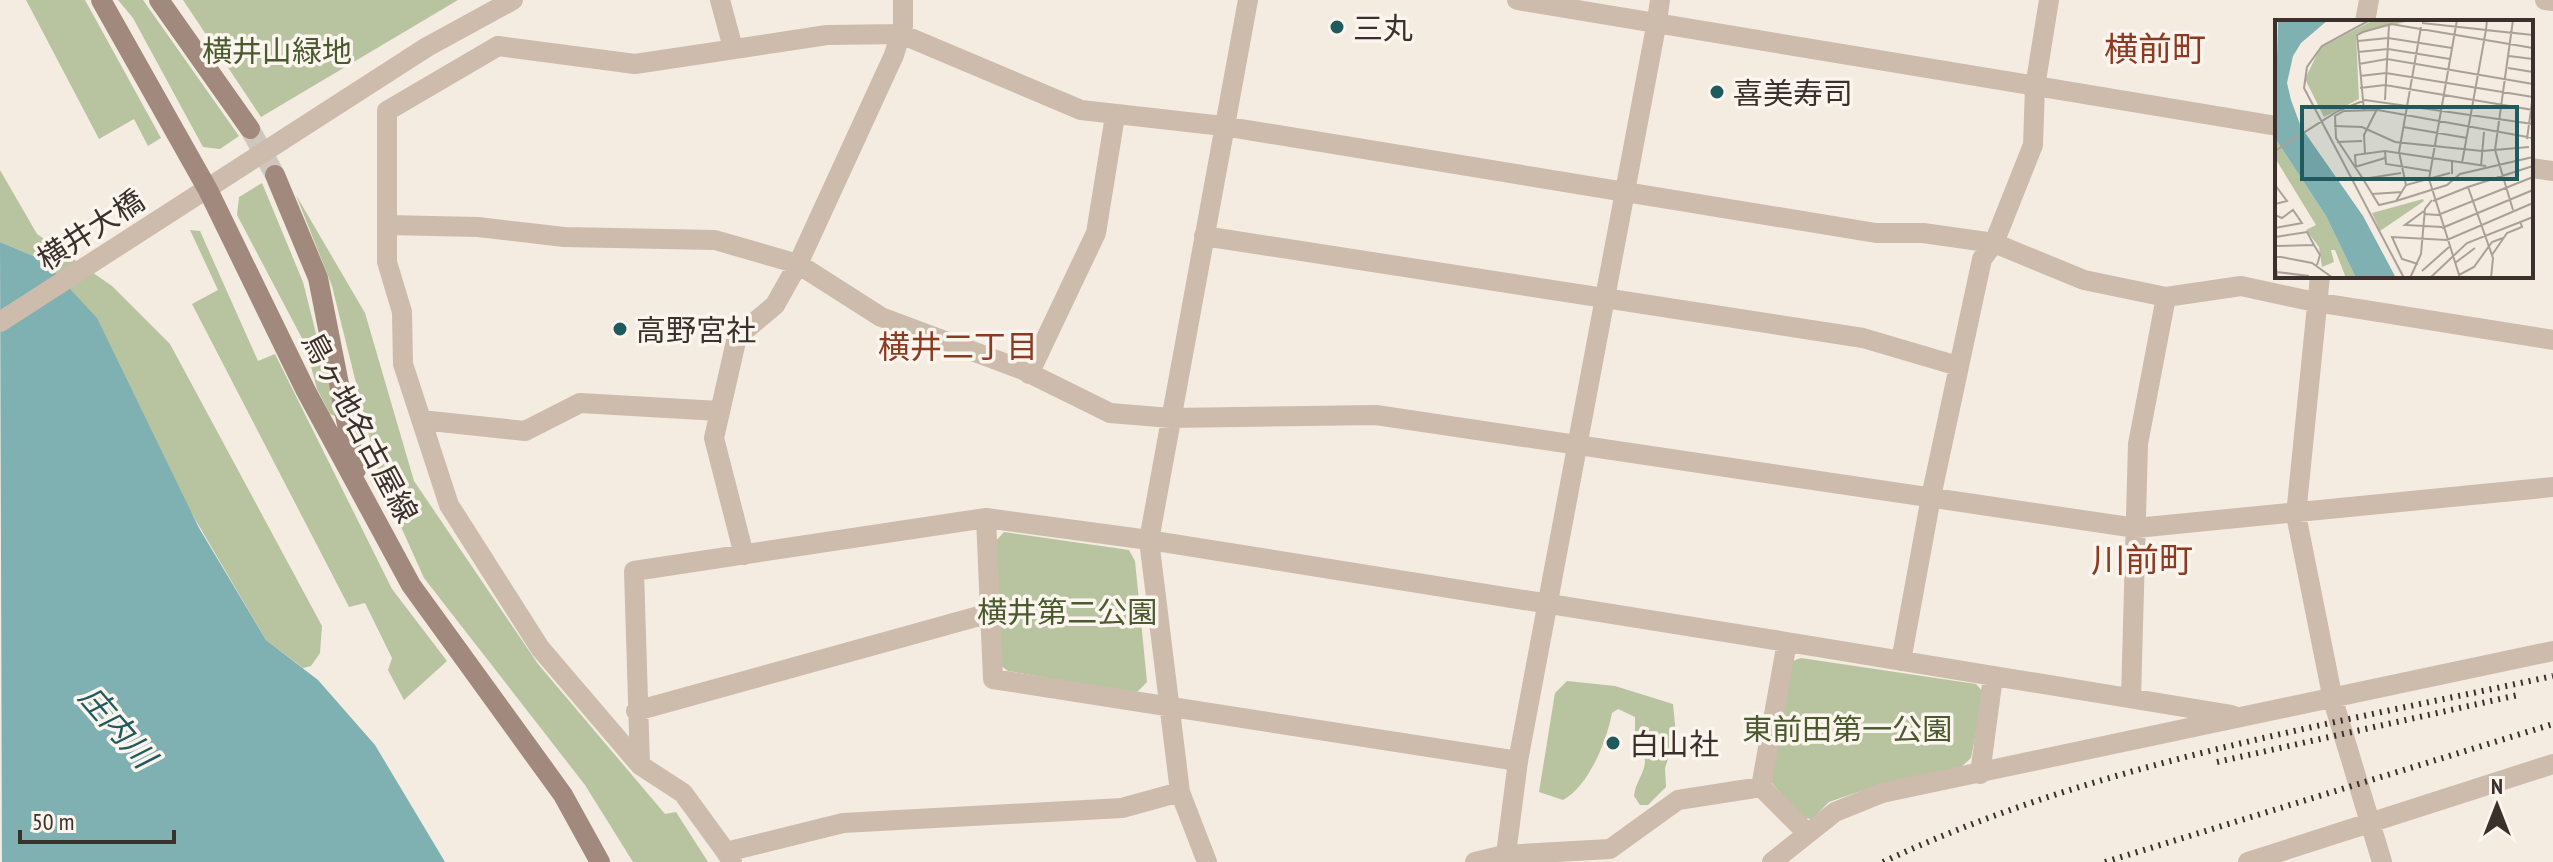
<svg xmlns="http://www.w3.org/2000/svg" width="2553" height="862" viewBox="0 0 2553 862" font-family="'PT Sans Narrow','Noto Sans JP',sans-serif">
<rect width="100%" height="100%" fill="#f4ebe1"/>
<!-- green -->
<path fill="#b8c4a0" d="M26,0H85L161,138L148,146L134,119L99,139Z
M118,0H143L239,136L220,149L203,147L133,18Z
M183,0H458L261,117Z
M0,170L37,234L112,286L170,344L322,626L320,653L311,666L303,668L266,640L43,260L0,242Z
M262,183L303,282L337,417L330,414L317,389L305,344L237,215L239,197Z
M296,195L365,313L414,481L538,664L665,814L676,812L708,862H633L585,785L424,578L380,480L332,286Z
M190,230L200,231L258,361L275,354L392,589L447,661L404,700L388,670L392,658L365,603L349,607L192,304L218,290Z
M1004,532L1129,550L1135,561L1147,682L1136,693L1008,671L1000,665L994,543Z
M1801,658L1976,684L1984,693L1971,758L1960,768L1881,784L1829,802L1812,819L1803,818L1771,782L1790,662Z
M1567,681L1615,686L1673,704L1676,734L1665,768L1666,787L1648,805H1640L1634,796C1636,775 1657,763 1635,745V717L1618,709L1612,713C1607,740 1589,786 1563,800L1539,792L1555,693Z"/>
<!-- water -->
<path fill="#7fb0b2" d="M0,242L43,260L97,318L199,528L266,640L318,680L375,745L445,862H2Z"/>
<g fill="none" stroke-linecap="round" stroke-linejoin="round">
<!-- secondary-tunnel -->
<path stroke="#cfc6bd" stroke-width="20" stroke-dasharray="20 10" stroke-linecap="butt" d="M250,129L275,175"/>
<!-- minor -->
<path stroke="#cdbbac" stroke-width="20" d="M720,0L733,48
M2545,0L2553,1
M1657,21L1660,0
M2365,22L2369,0
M387,225L478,227L564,237L715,240L798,264L881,317L1023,370L1110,413L1171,418L1376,415L2136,528L2553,487
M1204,236L1863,338L1958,366
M2320,276L2296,515L2333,700L2382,862
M1029,374L1096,233L1115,116
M421,420L525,431L580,403L719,411
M986,518L993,679L1518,761
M744,555L714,438L737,337L775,305L798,264L894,55L903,26V0
M1901,661L1931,497L1982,259L1994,243L2033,145L2035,87L2049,0
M2131,698L2138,444L2166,297
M636,711L990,613
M640,765L634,571L986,518L1149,540L1787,642
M1980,774L1993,677
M1807,833L1761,787L1787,642L2232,715
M726,852L683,793L640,765L540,648L449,505L403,364L402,312L387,262V111L498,46L635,64L827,35L901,34L1081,110L1223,126L1876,233H1923L1994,243L2084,280L2166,297L2241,286L2315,302L2553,340
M732,862L726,852L843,823L1122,808L1180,792
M1207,862L1180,792L1149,540L1248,0
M1475,862L1504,855L1610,849L1678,800L1761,787
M1772,862L1835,812L1882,793L2553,651
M2248,862L2553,764"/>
<!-- tertiary -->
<path stroke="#cdbbac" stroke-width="20" d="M1517,0L2277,126
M2531,168L2553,171
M0,322L427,47L513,0
M1505,862L1518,761L1657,21"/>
<!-- secondary -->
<path stroke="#a18a7d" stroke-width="20" d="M101,0L208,190L306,391L411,585L563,795L600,862
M159,0L250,129
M275,175L318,278L356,470"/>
<!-- rail -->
<path stroke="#3b302b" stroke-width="6" stroke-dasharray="2 6" stroke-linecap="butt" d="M2217,762L2518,695
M1883,862C2094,763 2327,725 2553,676
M2105,862L2553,724"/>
</g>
<!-- markers -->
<g fill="#1f5a5e" stroke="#fbf5ee" stroke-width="3">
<circle cx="1337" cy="27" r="8"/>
<circle cx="1717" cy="92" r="8"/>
<circle cx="620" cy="329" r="8"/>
<circle cx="1613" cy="743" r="8"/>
</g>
<g text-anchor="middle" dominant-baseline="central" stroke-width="7" stroke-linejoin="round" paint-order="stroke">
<!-- poi labels -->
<g font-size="30" fill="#3b302b" stroke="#fbf5ee" text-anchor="start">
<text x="1353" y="27">三丸</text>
<text x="1733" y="92">喜美寿司</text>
<text x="636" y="329">高野宮社</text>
<text x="1629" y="743">白山社</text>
</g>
<!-- park labels -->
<g font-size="30" fill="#4a5a2e" stroke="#fbf5ee">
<text x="277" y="50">横井山緑地</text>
<text x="1067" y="611">横井第二公園</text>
<text x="1847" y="728">東前田第一公園</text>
</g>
<!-- street labels -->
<g font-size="30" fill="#3b302b" stroke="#fbf5ee">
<text transform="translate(90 229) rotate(-33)">横井大橋</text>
<text transform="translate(361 427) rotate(62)">鳥ヶ地名古屋線</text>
</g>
<!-- neighbourhood labels -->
<g font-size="32" fill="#8c3b22" stroke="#fbf5ee">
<text x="958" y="346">横井二丁目</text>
</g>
<!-- water labels -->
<g font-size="32" font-style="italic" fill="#1f5a5e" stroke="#fbf5ee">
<text transform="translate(118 726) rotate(49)">庄内川</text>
</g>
<!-- quarter labels -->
<g font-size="34" fill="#8c3b22" stroke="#fbf5ee">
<text x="2155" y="48">横前町</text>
<text x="2142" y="559">川前町</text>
</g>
</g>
<!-- overview -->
<g transform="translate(2275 20)">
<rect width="258" height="258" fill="#f4ebe1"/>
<path d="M99,0L130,2L81,14L84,79L49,97L30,59L45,28ZM0,118L51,196L81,258H71L60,230H56L59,242L47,247L44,227L31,210L41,205L0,138ZM148,179L149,181L105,211L97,193Z" fill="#b8c4a0"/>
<path d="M3,0H53L26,23L18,36L12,63L16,80L26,107L88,196L121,258H81L51,196L0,118Z" fill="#7fb0b2"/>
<path fill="none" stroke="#aaa098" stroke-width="2" d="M95,0L47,26L32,47L29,68L129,258M182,0L154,159L185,258M212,0L211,10L258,15M147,3L211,10L187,143M83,21L113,18L177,28M83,32L113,29L175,39M234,36L258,39M84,44L112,39L258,64M233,48L258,52M85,56L111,53L258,77M85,68L110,65L258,90M110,80L114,4M89,91L82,15L88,12L116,4L258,28M59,106L87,107L120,122L207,131L254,127M128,107L192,118M252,119L258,75M62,122L87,121M0,131L63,91L90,80L258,104M110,131L111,144L155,151M90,134L89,115L103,87M206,146L209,112M80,147L110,138M81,149L80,135L110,131L177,141M126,153L88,159L104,185L121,181L131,165L175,153M177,154V141L211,146M88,159L61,118L60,96L69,91L103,90L258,118M0,165L12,181L0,184M131,165L124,132L146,7M97,174L127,172M121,181L172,165L185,154L258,137M158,181L193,167M238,190L220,130L238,0M149,191L130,205L167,207M149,194L163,195L258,157M0,195L7,198L18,190L27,203L0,208M167,208L258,170M0,217L32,212L39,225M0,226L39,225L45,235L42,245M217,235L232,213L247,207L245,201M180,243L200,228M143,244L127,239L117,217L172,220L258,183M147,251L174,227M2,252L34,256M184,255L199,247L217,222L228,218M2,258L0,237H6L37,243L58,258M135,258L146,234L150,189L157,180M155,258L192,223L258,197M216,258L218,238L193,167L258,146"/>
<path fill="#1f5a5e" fill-opacity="0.15" stroke="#1f5a5e" stroke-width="4" d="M27,87H242V159H27Z"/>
<rect width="258" height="258" fill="none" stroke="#3b302b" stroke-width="4"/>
</g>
<!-- north arrow -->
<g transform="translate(2497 806)" stroke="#fbf5ee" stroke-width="6" paint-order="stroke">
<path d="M0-6L14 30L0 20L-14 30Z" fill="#3b302b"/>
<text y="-12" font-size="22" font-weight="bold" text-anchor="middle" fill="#3b302b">N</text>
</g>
<!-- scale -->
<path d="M20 830v12h154v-12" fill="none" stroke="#3b302b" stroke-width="4"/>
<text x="32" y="830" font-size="24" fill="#3b302b" stroke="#fbf5ee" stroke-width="6" paint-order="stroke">50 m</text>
</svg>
